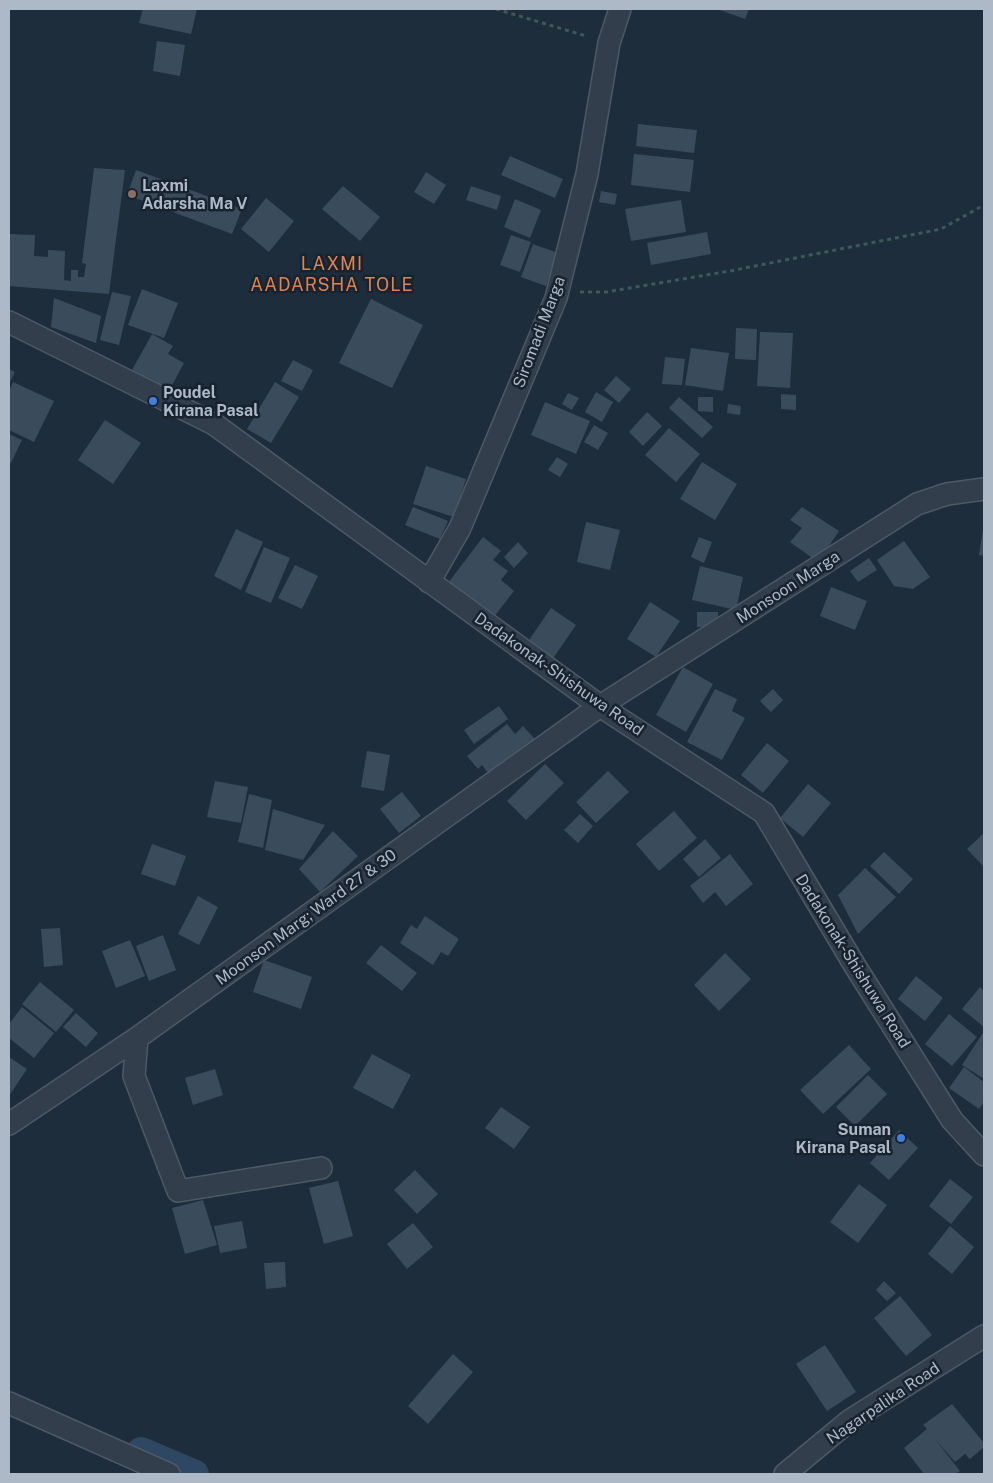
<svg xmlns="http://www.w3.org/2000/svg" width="993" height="1483" viewBox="0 0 993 1483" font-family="'Public Sans',sans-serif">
<rect width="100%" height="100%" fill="#1e2d3b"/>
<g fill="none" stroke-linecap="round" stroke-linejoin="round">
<!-- canal -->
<path stroke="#2e4762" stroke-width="28" d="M141,1451L195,1474"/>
</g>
<!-- building -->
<path fill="#3a4b5b" d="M143,9H197L191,34L139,23Z
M717,9H749L745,19Z
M157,41L185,45L180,76L153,71Z
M638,124L697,130L694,153L636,146Z
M634,154L694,160L690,192L631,185Z
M510,156L563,179L555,198L501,175Z
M94,168L125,170L109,294L9,286V234L35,235L34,256L48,257V250L65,251L64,280L71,281V270H78V277H84L86,264L82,263Z
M136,170L242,209L232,234L127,195Z
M426,172L446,185L434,204L414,192Z
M343,186L380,217L360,241L322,209Z
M471,186L501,196L497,210L466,200Z
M601,191L617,194L615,205L599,202Z
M266,198L294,221L269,252L241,229Z
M515,199L541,210L530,238L504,227Z
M681,200L686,232L631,241L625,209Z
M707,232L711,254L651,265L647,243Z
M511,235L531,242L520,272L500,265Z
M533,244L558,253L546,286L521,277Z
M142,289L178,303L164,338L128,325Z
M112,292L131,296L119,345L100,340Z
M54,298L101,316L96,343L51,327Z
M371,299L423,325L392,388L339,363Z
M736,328L757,329L756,360L735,359Z
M760,332L793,333L790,388L757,386Z
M152,334L173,346L168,354L184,363L169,391L132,370Z
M691,348L729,353L723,391L685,385Z
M665,357L685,359L682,385L662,384Z
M293,360L313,370L302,391L281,381Z
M9,369L15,372L9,384Z
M616,376L631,389L619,403L604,390Z
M13,382L54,401L34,442L9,430V391Z
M275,382L299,397L271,443L247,429Z
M596,392L613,402L602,422L585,412Z
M568,393L579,398L572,410L562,404Z
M781,394L796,395V410L781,409Z
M679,397L713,427L702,438L669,408Z
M698,397H713V412L698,411Z
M545,402L590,421L576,454L531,435Z
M728,404L741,406L740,415L727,413Z
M647,412L662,426L643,446L629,432Z
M105,420L141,443L113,484L78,460Z
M594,425L608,433L598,450L584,442Z
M669,428L700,454L676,482L645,455Z
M9,434L22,440L11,463L9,462Z
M557,457L568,464L560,477L548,470Z
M702,462L737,484L715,520L680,499Z
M426,466L466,479L454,517L413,504Z
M413,507L448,521L440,539L405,525Z
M802,507L839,531L818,562L790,542L802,528L790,520Z
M586,522L620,530L610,570L577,562Z
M236,529L263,542L241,590L214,576Z
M983,530H984V556L979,555Z
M483,537L501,551L493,560L508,571L501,580L514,591L493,618L448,583Z
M699,537L712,542L704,563L691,557Z
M904,541L930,577L913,589L894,586L877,560Z
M518,542L528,553L514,568L504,557Z
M264,547L290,558L271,603L245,592Z
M869,558L877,570L858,582L850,571Z
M295,565L318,576L302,609L278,598Z
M700,566L743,577L736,610L692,600Z
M831,587L867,601L855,630L820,616Z
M650,602L680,621L656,657L627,639Z
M551,608L576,625L552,660L527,643Z
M697,612H718V627H697Z
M683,667L713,684L686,732L656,715Z
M715,689L737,699L732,711L745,718L722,760L687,742Z
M773,689L783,700L771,712L760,701Z
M499,706L508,719L474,744L464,730Z
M507,724L515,734L523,726L535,739L493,780L482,765L478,769L467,756Z
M767,743L789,761L763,793L741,775Z
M367,751L390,755L384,791L361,787Z
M545,764L564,783L526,820L507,801Z
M608,771L629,792L596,823L576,802Z
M215,781L248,787L241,823L207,817Z
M808,784L831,803L803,837L780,818Z
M402,792L421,816L399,833L380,809Z
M249,794L272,800L263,848L238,842Z
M273,809L325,825L303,860L265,850Z
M674,811L697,838L659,871L636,844Z
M580,814L593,826L578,843L564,830Z
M333,831L358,856L320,892L299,869Z
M984,833V867L967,849Z
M705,839L721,858L699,877L683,859Z
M152,844L186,856L175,886L141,874Z
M884,852L913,879L899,894L870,866Z
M730,854L753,884L726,906L715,892L703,903L690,886Z
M865,868L896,897L858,934L838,895Z
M198,896L218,907L199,945L178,934Z
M425,916L459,939L448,956L441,952L433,965L400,943L411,925L417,929Z
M60,928L63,965L44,967L41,929Z
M163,935L176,970L149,981L136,946Z
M130,940L145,976L116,988L102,951Z
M381,945L417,973L402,991L366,963Z
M725,953L751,979L719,1011L694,985Z
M264,960L312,977L301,1009L253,992Z
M916,976L943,998L925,1021L898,999Z
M40,982L74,1010L56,1032L22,1004Z
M980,987L984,991V1027L962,1009Z
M22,1007L54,1033L34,1058L9,1038V1024Z
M76,1013L98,1033L86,1047L63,1027Z
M949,1014L977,1037L952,1066L925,1044Z
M984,1031V1079L962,1065Z
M849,1045L871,1069L823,1114L800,1090Z
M372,1054L411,1075L393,1109L353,1088Z
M9,1057L27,1069L9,1096Z
M964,1067L984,1082V1102L979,1109L949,1088Z
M215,1069L223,1095L193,1105L185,1078Z
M868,1075L887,1094L855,1126L836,1107Z
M501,1107L530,1127L514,1149L485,1128Z
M899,1130L918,1148L889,1180L870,1163Z
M415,1170L438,1194L417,1214L394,1190Z
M950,1179L973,1197L951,1224L929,1206Z
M338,1181L353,1236L324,1244L309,1188Z
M859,1184L887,1205L858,1243L830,1222Z
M203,1200L217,1245L185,1254L172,1208Z
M242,1221L247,1248L220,1253L214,1226Z
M413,1223L433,1247L407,1269L387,1244Z
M950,1226L974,1247L952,1274L928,1254Z
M285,1262L286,1287L266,1289L264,1263Z
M884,1281L896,1293L887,1301L876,1290Z
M900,1296L932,1335L906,1356L874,1318Z
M825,1345L856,1392L827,1411L796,1364Z
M453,1354L473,1372L428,1424L408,1406Z
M952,1404L984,1443V1447L970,1459L965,1454L955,1462L935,1439L960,1471L955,1474H924L904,1448L927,1429L923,1425Z"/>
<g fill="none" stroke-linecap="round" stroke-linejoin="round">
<!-- street casing -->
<g stroke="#4d5965" stroke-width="24">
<path id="street" d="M9,322L214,424L600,706L764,813L855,966L952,1120L984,1155
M429,582L460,528L556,298L587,174L609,43L620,9
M137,1038L134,1076L178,1191L321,1168
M9,1124L137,1038L600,706L917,504L947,494L984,489
M9,1403L169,1474
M785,1474L849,1421L984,1336"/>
</g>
<!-- path -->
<path stroke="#3e5859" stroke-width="3" stroke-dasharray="4 4" stroke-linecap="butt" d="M496,9L586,36
M580,292H606L730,271L941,229L984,205"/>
<!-- street -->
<use href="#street" stroke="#323e4b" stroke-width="21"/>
</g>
<!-- markers -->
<circle fill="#8d6e63" stroke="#18232f" stroke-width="2" cx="132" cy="194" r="5"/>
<g fill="#3f7fe0" stroke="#18232f" stroke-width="2">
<circle cx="153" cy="401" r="5"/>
<circle cx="901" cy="1138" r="5"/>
</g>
<g text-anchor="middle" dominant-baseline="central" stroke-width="5" stroke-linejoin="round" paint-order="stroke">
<!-- poi labels -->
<g font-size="16" font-weight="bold" fill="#adb9c7" stroke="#18232f" text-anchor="start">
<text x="142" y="185">Laxmi<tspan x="142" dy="18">Adarsha Ma V</tspan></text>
<text x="163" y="392">Poudel<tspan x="163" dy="18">Kirana Pasal</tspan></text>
<text x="891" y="1129" text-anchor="end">Suman<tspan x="891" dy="18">Kirana Pasal</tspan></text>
</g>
<!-- street labels -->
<g font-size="16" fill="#adb9c7" stroke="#18232f">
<text transform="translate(539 332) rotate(-69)">Siromadi Marga</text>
<text transform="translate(788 587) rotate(-33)">Monsoon Marga</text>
<text transform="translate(559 674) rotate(35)">Dadakonak-Shishuwa Road</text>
<text transform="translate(306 917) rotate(-36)">Moonson Marg; Ward 27 &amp; 30</text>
<text transform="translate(853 961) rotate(58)">Dadakonak-Shishuwa Road</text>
<text transform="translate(883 1403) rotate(-34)">Nagarpalika Road</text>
</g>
<!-- neighbourhood labels -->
<g font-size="18" letter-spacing="1" fill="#df8451" stroke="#18232f">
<text x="332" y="263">LAXMI<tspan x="332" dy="21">AADARSHA TOLE</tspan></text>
</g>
</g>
<!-- border -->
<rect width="993" height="1483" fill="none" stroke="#adb9c7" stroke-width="20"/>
</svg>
